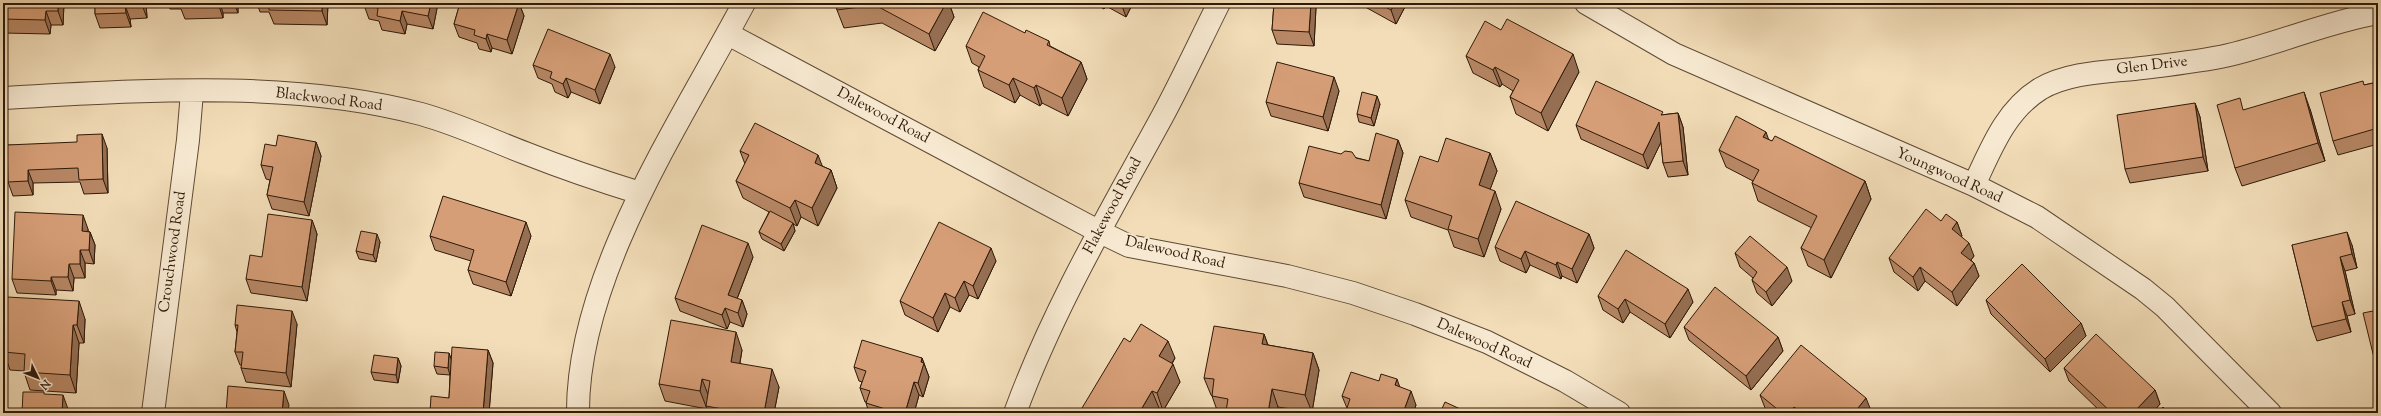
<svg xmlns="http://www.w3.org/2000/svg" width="2381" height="416" viewBox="0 0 2381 416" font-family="'Sorts Mill Goudy',serif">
<rect width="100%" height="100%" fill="#f2ddb8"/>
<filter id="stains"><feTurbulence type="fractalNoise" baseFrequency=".005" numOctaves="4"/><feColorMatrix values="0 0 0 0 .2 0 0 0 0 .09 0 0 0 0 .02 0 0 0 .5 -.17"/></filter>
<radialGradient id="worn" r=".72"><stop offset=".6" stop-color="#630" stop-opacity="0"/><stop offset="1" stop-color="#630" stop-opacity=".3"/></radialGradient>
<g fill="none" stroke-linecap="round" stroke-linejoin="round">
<!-- minor casing -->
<g stroke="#5f4a34" stroke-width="24">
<path id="minor" d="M1586,3L1674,54L1974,185L2037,217L2143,289L2165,307L2270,413
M728,34L1098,231L1129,246L1287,276L1353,293L1415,314L1487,342L1565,381L1619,413
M3,98C137,91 290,79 421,114C457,124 491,140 525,153C563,168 601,181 640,193
M1974,185C1991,149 2005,111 2040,89C2067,73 2103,72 2134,69C2166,65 2198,62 2229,55C2280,43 2327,22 2378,13
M153,413L188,140L192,92
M578,413C577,275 681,122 744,3
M1015,413C1053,309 1109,214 1162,117C1182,80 1200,41 1219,3"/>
</g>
<!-- minor -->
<use href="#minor" stroke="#f7e9d1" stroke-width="22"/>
</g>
<!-- wall -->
<path fill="#b88866" stroke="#2e1908" d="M3,3H64L63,25H51L50,34L3,33Z
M95,3H146L147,18L130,19L131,27L100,28L95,14Z
M168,3H238V13H223V18L185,19L181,9H170Z
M257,3H328L327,25L274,24L269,12H260Z
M364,3H438L433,29L407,24L405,34L382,30L379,21L369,19L364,5Z
M460,3H519L524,16L512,54L492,48L491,52L479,49L477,43L459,37L454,24Z
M836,3H949L954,17L935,51L882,23L844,28L837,10Z
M1093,3H1133L1126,17L1106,6L1104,9Z
M1274,3H1315L1316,7L1314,46L1277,44L1272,30Z
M1358,3H1407L1396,24Z
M1025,33L1049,41L1050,46L1081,62L1087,79L1068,116L1042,103L1040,106L1020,95L1015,103L984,87L978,70L979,67L972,63L966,46Z
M1466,56L1579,72L1548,131L1516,114L1510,97L1513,91L1502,84L1500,87L1473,73Z
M533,65L615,67L600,104L571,92L568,98L555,92L552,84L538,78Z
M2378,82V144L2338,155L2333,141L2364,85Z
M1339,91L1328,131L1271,116L1266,102Z
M2195,103L2200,117L2208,171L2130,183L2125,169Z
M1380,104L1374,126L1359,122L1357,114Z
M2310,109L2325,161L2242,186L2235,168L2244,110Z
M1678,113L1683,127L1688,175L1668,177L1663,163L1661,142L1648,169L1581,139L1576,125Z
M1398,140L1403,153L1386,219L1304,197L1299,183L1341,154L1369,161Z
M1769,140L1865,181L1871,199L1831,278L1808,266L1801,248L1812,228L1758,201L1752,183L1753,181L1726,167L1719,150Z
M316,142L321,156L309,216L272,209L267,195L270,180L266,179L261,165L276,146Z
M7,145L107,148L108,193L84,194L80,182L33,183V195L13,196L8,182Z
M740,151L822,166L831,170L837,188L818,226L801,217L797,226L793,224L795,231L784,251L762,239L759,232L769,212L743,198L736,181L745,164Z
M1490,153L1497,171L1490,189L1501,209L1484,257L1454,247L1448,230L1411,217L1405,200L1438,162Z
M312,220L317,234L307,301L251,293L246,279L262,257Z
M1941,221L1957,222L1962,236L1961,237L1974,256L1971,260L1974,263L1979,276L1957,306L1925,281L1918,291L1894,272L1889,258Z
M88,229V231L90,232L95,245L94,264L85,263V278H74L73,291L56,290V295L17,293L12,279Z
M1589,234L1594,248L1577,283L1562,276L1561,279L1530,265L1526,273L1500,261L1495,247Z
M430,236H531L511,296L473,284L468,270L471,261L435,250Z
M380,242L376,262L359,259L356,251Z
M2292,245H2352L2357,268L2345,271L2355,314L2347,316L2351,332L2317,341L2312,327Z
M1735,253L1792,281L1772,306L1757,293L1752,280L1753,278L1740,267Z
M753,257L737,299L742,300L747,314L743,327L730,322L727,329L680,311L675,298Z
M996,261L978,299L969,295L960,312L950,307L938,332L905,315L900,301Z
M1598,296L1693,302L1670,338L1630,312L1623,323L1603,310Z
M1986,300L2081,323L2086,336L2050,372L1991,314Z
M85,319L84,343H79L76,393L30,390L24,372V371L10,370L4,352Z
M297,324L291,387L246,382L241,368L242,365H240L235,352L237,332L235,325Z
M1684,327L1778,337L1783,351L1751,390L1689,340Z
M1264,334L1268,345L1313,353L1319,370L1312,412L1278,407L1277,413H1218L1212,396L1211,395L1204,378Z
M1130,342L1175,358L1172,364L1180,382L1163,411L1159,408L1156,413H1079Z
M488,350L493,363L489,413H430L449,398L450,375L437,374L434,366L449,353L451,360Z
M742,350L740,363L779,387L774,413H708L707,409L665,401L659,384Z
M398,358L401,366L398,383L374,380L371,372Z
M922,358L929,377L923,397L919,395L914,413H869L866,403V402H865L860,388L862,382L859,381L854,367Z
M2064,368L2155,390L2160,404L2152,413H2102L2069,381Z
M1379,381L1400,387L1416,405L1413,413H1349L1342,396Z
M1760,395L1872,413H1767Z"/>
<!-- shaded-wall -->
<path fill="#966f53" stroke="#2e1908" d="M58,3H64L63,25L58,11Z
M142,3H146L147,18L142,5Z
M218,3H220L223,13V18Z
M234,3H238V13Z
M322,3H328L327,25L322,11Z
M431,3H438L433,29L428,16Z
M519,3L524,16L512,54L507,40Z
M946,3H949L954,17L935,51L929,34Z
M1102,3H1105L1106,6L1104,9Z
M1121,3H1133L1126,17Z
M1311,3H1315L1316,7L1314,46L1309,32Z
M1395,3H1407L1396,24L1391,10Z
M125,5L130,19L131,27L126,13Z
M46,11L51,25L50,34L45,20Z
M402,11L407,24L405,34L400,21Z
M487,34L492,48L491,52L486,39Z
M610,54L615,67L600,104L595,90Z
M1573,54L1579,72L1548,131L1541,113Z
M1081,62L1087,79L1068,116L1062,98Z
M1495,67L1502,84L1500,87L1493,70Z
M1334,77L1339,91L1328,131L1323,117Z
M566,78L571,92L568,98L563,84Z
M1013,78L1020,95L1015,103L1009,85Z
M1036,85L1042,103L1040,106L1034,88Z
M2304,92L2310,109L2325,161L2318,143Z
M1377,96L1380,104L1374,126L1371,118Z
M2195,103L2200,117L2208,171L2203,157Z
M1678,113L1683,127L1688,175L1683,161Z
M1659,122L1664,136L1648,169L1643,155Z
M1766,132L1772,149L1763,137Z
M102,134L107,148L108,193L103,179Z
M1398,140L1403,153L1386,219L1381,205Z
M316,142L321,156L309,216L304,202Z
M1490,153L1497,171L1485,203L1479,185Z
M818,155L825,173L815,163Z
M28,170L33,183V195L28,181Z
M831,170L837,188L818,226L812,208Z
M1865,181L1871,199L1831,278L1824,260Z
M1495,191L1501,209L1484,257L1478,239Z
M795,200L801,217L797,226L790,208Z
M83,215L88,229L87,245L82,231Z
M312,220L317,234L307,301L302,287Z
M526,222L531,236L511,296L506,282Z
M1957,222L1962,236L1957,243L1952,229Z
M793,223L795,231L784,251L781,244Z
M90,232L95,245L94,264L89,250Z
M2347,232L2352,245L2357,268L2352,254Z
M377,234L380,242L376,262L373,255Z
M1589,234L1594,248L1577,283L1572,269Z
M748,243L753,257L733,309L728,295Z
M1969,243L1974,256L1966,266L1961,253Z
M991,248L996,261L978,299L973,286Z
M80,250L85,263V278L80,264Z
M1525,251L1530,265L1526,273L1521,259Z
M2340,257L2345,271L2355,314L2350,300Z
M1557,262L1562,276L1561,279L1556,265Z
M1974,263L1979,276L1957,306L1952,292Z
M69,264L74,278L73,291L68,277Z
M1787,267L1792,281L1772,306L1766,292Z
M1920,267L1925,281L1918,291L1913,277Z
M51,277L56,290V295L51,281Z
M964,281L969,295L960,312L955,298Z
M1688,289L1693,302L1670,338L1665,324Z
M945,293L950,307L938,332L933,318Z
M1625,299L1630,312L1623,323L1618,309Z
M742,300L747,314L743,327L738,313Z
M79,301L85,319L84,343L77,325Z
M2342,302L2347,316L2351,332L2346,319Z
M725,308L730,322L727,329L722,315Z
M292,311L297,324L291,387L286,373Z
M2081,323L2086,336L2050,372L2045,359Z
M73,325L79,343L76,393L70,375Z
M736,332L742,350L737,379L731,362Z
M1264,334L1270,352L1262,344Z
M1778,337L1783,351L1751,390L1746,376Z
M1168,341L1175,358L1165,374L1159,356Z
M488,350L493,363L489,413H483Z
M449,353L452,361L450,375L448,368Z
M1313,353L1319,370L1312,412L1305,395Z
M398,358L401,366L398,383L396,375Z
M922,358L929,377L923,397L918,383Z
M1173,364L1180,382L1163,411L1157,393Z
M772,369L779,387L774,413H764Z
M702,379L709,397L706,406L707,409L700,391Z
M1397,379L1402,393L1395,385Z
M914,382L919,395L914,413H905Z
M1272,389L1278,407L1277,413H1268Z
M2155,390L2160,404L2152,413H2133Z
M284,391L289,405L288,413H282Z
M1152,391L1159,408L1156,413H1144L1142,408Z
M1411,391L1416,405L1413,413H1403Z
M63,395L68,409L67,413H62Z
M1866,398L1872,413H1854Z
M1794,407L1796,413H1789Z"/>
<!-- building -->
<path fill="#d69e77" stroke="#2e1908" d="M3,3H58V11H46L45,20L3,19Z
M95,3H142V5H125L126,13L95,14Z
M180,3H218V4L180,5Z
M269,3H322V11L269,10Z
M364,3H431L428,16L402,11L400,21L377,16L378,8L364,5Z
M460,3H519L507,40L487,34L486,39L474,35L475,30L454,24Z
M836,3H946L929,34L875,5L837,10Z
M1274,3H1311L1309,32L1272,30Z
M1378,3H1395L1391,10Z
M983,12L1025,33L1026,30L1049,41L1047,45L1081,62L1062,98L1036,85L1034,88L1013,78L1009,85L978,70L985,56L966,46Z
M1507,19L1573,54L1541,113L1510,97L1519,80L1495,67L1493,70L1466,56L1485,21L1501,30Z
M548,29L610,54L595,90L566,78L563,84L550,78L552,72L533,65Z
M1277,62L1334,77L1323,117L1266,102Z
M1596,81L1663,112L1661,115L1678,113L1683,161L1663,163L1659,122L1643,155L1576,125Z
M2363,81L2364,85L2378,82V128L2333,141L2320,93Z
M1362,92L1377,96L1371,118L1357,114Z
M2304,92L2318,143L2235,168L2217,105L2240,98L2243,110Z
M2195,103L2203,157L2125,169L2117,115Z
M1736,116L1766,132L1763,137L1772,141L1775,136L1865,181L1824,260L1801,248L1817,216L1752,183L1759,170L1719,150Z
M755,123L818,155L815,163L831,170L812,208L795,200L790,208L736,181L749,155L740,151Z
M1376,133L1398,140L1381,205L1299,183L1309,146L1341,154L1345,151L1352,152L1356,158L1369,161Z
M102,134L103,179L79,180L78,168L28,170V181L8,182L7,145L77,142V135Z
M278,135L316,142L304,202L267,195L273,167L261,165L265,144L276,146Z
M1446,138L1490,153L1479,185L1495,191L1478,239L1448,229L1452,216L1405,200L1420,156L1438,162Z
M443,196L526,222L506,282L468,270L474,250L430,236Z
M1516,201L1589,234L1572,269L1557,262L1556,265L1525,251L1521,259L1495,247Z
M1926,209L1941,221L1946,214L1957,222L1952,229L1969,243L1961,253L1974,263L1952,292L1920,267L1913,277L1889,258Z
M770,211L793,223L781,244L759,232Z
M15,212L83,215L82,231L90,232L89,250H80V264H69L68,277H51V281L12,279Z
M268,214L312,220L302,287L246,279L250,255L262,257Z
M939,222L991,248L973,286L964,281L955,298L945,293L933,318L900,301Z
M702,225L748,243L728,295L742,300L738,313L725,308L722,315L675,298Z
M361,231L377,234L373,255L356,251Z
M2347,232L2352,254L2340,257L2350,300L2342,302L2346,319L2312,327L2292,245Z
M1750,236L1787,267L1766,292L1752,280L1757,272L1735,253Z
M1626,250L1688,289L1665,324L1625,299L1618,309L1598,296Z
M2022,264L2081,323L2045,359L1986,300Z
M1715,287L1778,337L1746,376L1684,327Z
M7,297L79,301L77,325H73L70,375L24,372L25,354L4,352Z
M237,305L292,311L286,373L241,368L243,352H235L238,325H235Z
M2378,310V370H2377L2363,313Z
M671,320L736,332L731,362L772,369L764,413H745L706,406L710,381L702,379L700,391L659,384Z
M1141,324L1168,341L1159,356L1173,364L1157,393L1152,391L1142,408L1151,413H1079L1124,338L1130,342Z
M1214,326L1264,334L1262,344L1313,353L1305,395L1272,389L1268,413H1240L1226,411L1228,399L1212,396L1214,379L1204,378Z
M2096,334L2155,390L2133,413H2112L2064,368Z
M862,340L922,358L921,362L924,363L918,383L914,382L905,413H898L866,403L870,391L860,388L866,371L854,367Z
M1801,345L1866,398L1854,413H1802L1794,407L1789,413H1782L1760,395Z
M452,347L488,350L483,413H430L431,396L449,398Z
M435,352L449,353L448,368L434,366Z
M374,355L398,358L396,375L371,372Z
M1351,372L1379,381L1381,374L1397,379L1395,385L1411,391L1403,413H1356L1357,411L1347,408L1350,399L1342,396Z
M228,386L284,391L282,413H226Z
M23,392H44V394L63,395L62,413H22Z
M1445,402L1469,413H1440Z
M2163,407L2169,413H2157Z"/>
<g text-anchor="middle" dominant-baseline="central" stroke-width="4" stroke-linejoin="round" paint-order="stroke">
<!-- street labels -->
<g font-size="15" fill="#2e1908" stroke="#f7e9d1">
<text transform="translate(2152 66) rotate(-7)">Glen Drive</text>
<text transform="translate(329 100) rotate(7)">Blackwood Road</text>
<text transform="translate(883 116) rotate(28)">Dalewood Road</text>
<text transform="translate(1949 176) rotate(24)">Youngwood Road</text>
<text transform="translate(1113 206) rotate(-62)">Flakewood Road</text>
<text transform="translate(173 252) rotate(-82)">Crouchwood Road</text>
<text transform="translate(1175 253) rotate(13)">Dalewood Road</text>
<text transform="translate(1484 344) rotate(24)">Dalewood Road</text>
</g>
</g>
<!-- margin -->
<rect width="2381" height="416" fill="none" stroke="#f2ddb8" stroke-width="16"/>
<rect x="4" y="4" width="2373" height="408" fill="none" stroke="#2e1908" stroke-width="2"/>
<rect x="8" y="8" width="2365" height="400" fill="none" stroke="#2e1908"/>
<!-- north arrow -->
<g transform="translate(38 378) rotate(133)" stroke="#f7e9d1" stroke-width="3" paint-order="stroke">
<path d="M0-3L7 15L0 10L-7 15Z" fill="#2e1908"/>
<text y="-6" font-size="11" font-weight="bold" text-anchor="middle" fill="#2e1908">N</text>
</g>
<rect width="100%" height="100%" filter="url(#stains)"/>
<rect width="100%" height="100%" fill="url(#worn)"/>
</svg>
